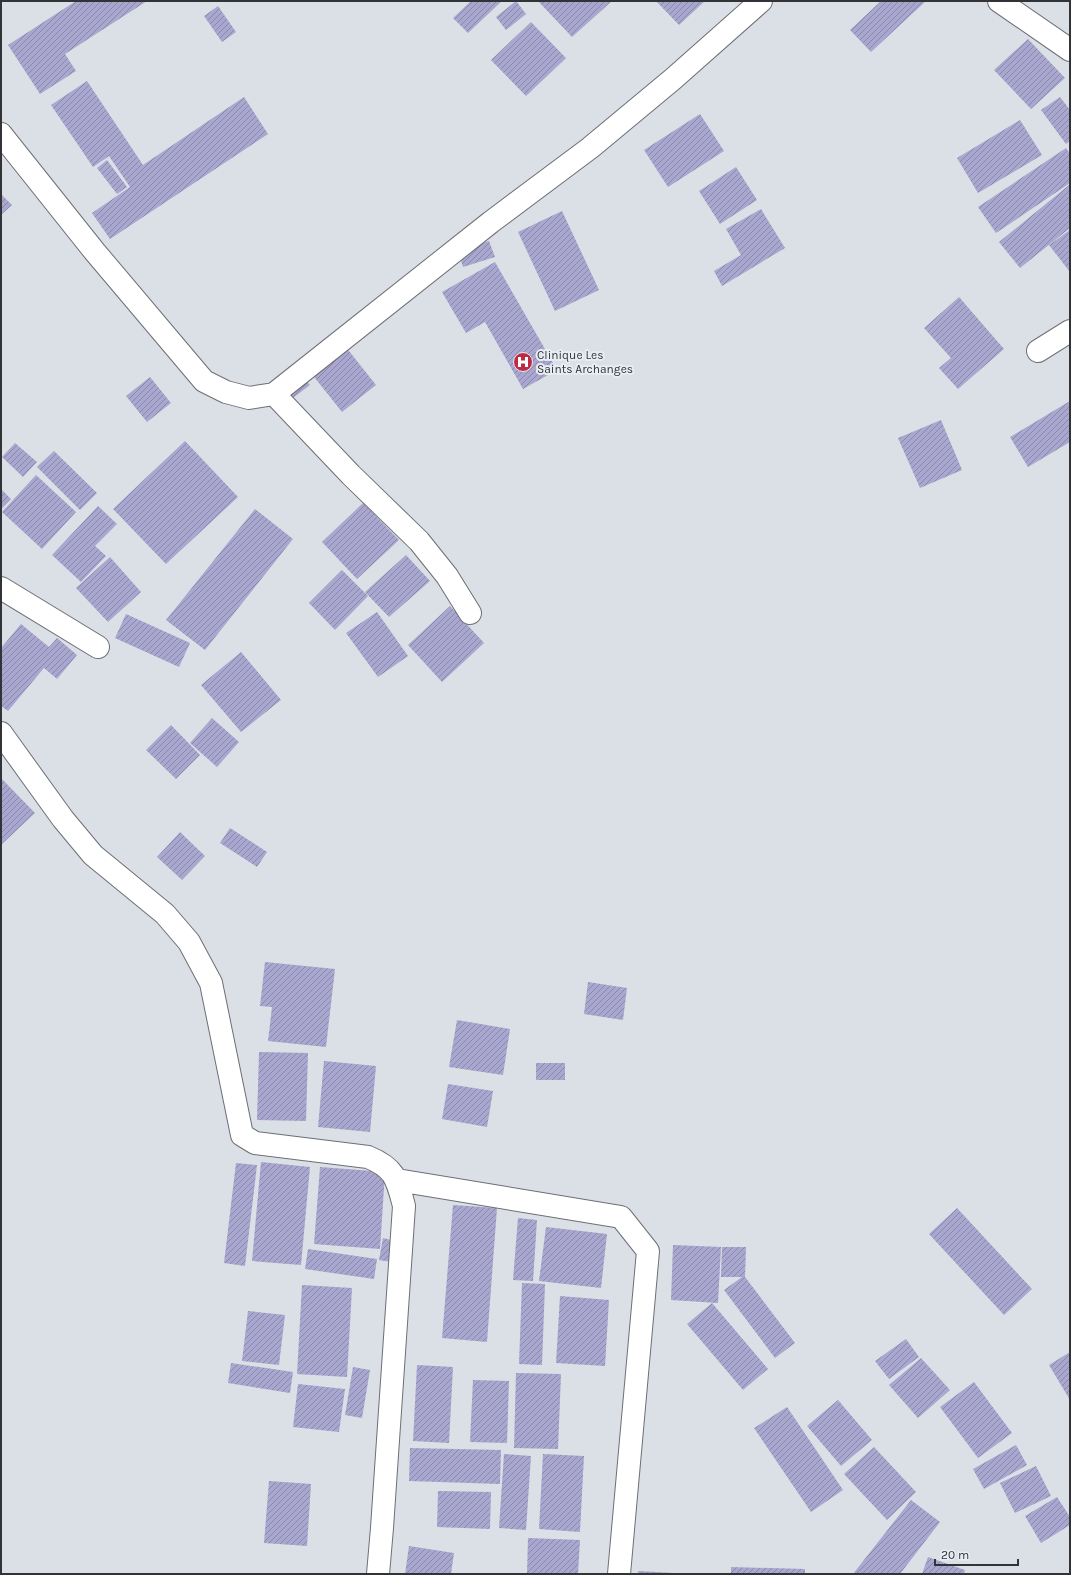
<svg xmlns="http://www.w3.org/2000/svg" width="1071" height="1575" viewBox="0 0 1071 1575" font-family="Karla,sans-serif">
<defs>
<pattern id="building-hatch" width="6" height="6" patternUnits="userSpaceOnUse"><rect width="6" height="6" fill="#a9a6cf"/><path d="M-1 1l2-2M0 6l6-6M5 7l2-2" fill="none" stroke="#8a88a9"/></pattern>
</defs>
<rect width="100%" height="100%" fill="#dbdfe6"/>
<!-- building -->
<path fill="url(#building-hatch)" d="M76,1H147L65,54L76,71L40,94L8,45Z
M471,1H502L468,33L453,18Z
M516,1L526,14L506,30L496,17Z
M538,1H612L572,37Z
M656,1H705L679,25Z
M881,1H926L871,52L850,30Z
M218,6L236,32L222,42L204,16Z
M531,22L566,58L526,96L491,60Z
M1028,39L1065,78L1031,109L994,70Z
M87,81L143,165L244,97L268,134L110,239L92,213L130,187L109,156L93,167L51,105Z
M1060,97L1070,110V141L1066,144L1041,110Z
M700,114L724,151L668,187L644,150Z
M1020,120L1042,155L978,193L957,158Z
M1066,148L1070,154V183L996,233L978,207Z
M107,160L127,187L117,194L97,168Z
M736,167L757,200L720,224L699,191Z
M1069,185L1070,228L1020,268L999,242Z
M1,194L12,205L1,215Z
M761,209L785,248L722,286L714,271L741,255L726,229Z
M562,211L599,290L555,311L518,232Z
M1070,230V272L1049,245Z
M489,241L495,257L463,267L458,251Z
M495,262L557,370L523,389L485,322L466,333L442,292Z
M959,297L1004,349L958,389L939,368L951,358L924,328Z
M345,346L376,385L342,412L311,373Z
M299,371L310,385L293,398L282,384Z
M150,377L171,403L147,422L126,396Z
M1070,401V442L1028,467L1010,437Z
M941,420L962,470L920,488L898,438Z
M185,441L238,497L166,564L113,509Z
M15,443L37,462L23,477L2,457Z
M54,451L97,493L80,510L37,467Z
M36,475L76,512L42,549L2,512Z
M1,489L11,499L1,509Z
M363,503L399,540L357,579L322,542Z
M98,506L117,524L95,546L106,556L81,582L52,555Z
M255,509L293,539L205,650L166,620Z
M406,555L430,581L389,617L365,592Z
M110,557L141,592L108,622L76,588Z
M342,570L368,596L335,630L309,603Z
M450,606L484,643L442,682L408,645Z
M377,612L408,656L378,677L346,633Z
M126,614L190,643L179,667L115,638Z
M21,624L49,647L57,638L77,655L57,679L44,668L8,711L1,706V648Z
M241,652L281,700L241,732L201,685Z
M212,718L239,742L217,767L190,743Z
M171,725L200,755L176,779L146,750Z
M1,778L35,813L1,845Z
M230,828L267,852L257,867L220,843Z
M180,832L205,856L182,880L157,857Z
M265,962L335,969L326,1047L268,1041L272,1007L260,1006Z
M588,982L627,988L623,1020L584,1014Z
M457,1020L510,1029L503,1075L449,1067Z
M259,1052L308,1053L306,1121L257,1120Z
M324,1061L376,1066L370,1132L318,1127Z
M536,1063H565V1080H536Z
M448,1084L493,1091L487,1127L442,1119Z
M261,1162L310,1167L301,1265L252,1261Z
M236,1163L257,1165L245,1266L224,1263Z
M320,1167L385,1172L380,1249L314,1244Z
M453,1205L497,1208L487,1342L442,1338Z
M957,1208L1032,1289L1004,1315L929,1234Z
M518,1218L537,1220L533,1281L513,1280Z
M546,1227L607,1234L601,1288L539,1281Z
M383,1238L395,1241L391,1262L379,1260Z
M673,1245L721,1247L718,1303L671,1300Z
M722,1247H746L745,1277L795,1343L775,1358L724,1290L742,1277H721Z
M308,1249L377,1259L374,1279L305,1269Z
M522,1283L545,1284L542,1365L519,1364Z
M302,1285L352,1288L347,1377L297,1374Z
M560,1296L609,1300L605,1366L556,1363Z
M712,1303L768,1369L743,1390L687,1324Z
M248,1311L285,1315L279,1365L242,1361Z
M906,1339L919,1357L889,1379L875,1361Z
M1070,1352V1400L1049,1365Z
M921,1358L950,1390L918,1418L889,1385Z
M231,1363L293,1372L290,1393L228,1383Z
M417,1365L453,1367L449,1443L413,1441Z
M353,1367L370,1370L362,1418L345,1415Z
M516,1373L561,1374L558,1449L514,1448Z
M473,1380L509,1381L507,1443L470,1442Z
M974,1382L1012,1433L978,1458L940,1407Z
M298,1384L345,1389L339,1432L293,1427Z
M838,1400L872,1440L841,1466L807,1426Z
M787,1407L843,1490L811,1512L754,1428Z
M1016,1445L1027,1465L984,1489L973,1469Z
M874,1447L916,1492L887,1520L844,1474Z
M410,1448L501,1450L500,1484L409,1481Z
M504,1454L531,1456L526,1530L499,1528Z
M543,1454L584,1456L580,1532L539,1529Z
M1036,1466L1051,1496L1015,1513L1000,1483Z
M269,1481L311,1484L307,1546L264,1543Z
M438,1491L491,1492L490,1529L437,1527Z
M1057,1497L1070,1517V1525L1041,1543L1025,1516Z
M911,1500L940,1522L900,1574H853Z
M528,1538L580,1540L578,1574H527Z
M409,1546L454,1553L451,1574H405Z
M928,1557L965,1570L964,1574H922Z
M731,1567L805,1569V1574H731Z
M638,1571L674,1573V1574H638Z"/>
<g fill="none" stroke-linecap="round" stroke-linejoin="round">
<!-- minor casing -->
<g stroke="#6c6f75" stroke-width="24">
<path id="minor" d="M999,1L1070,50
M1,134L95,252L204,381L226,392L249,398L274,394L491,222L590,148L673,79L761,1
M1038,351L1070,331
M274,394L351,475L419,541L447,576L470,613
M1,588L98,647
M1,733L63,819L93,855L165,914L189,942L211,983L242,1135L255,1143L368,1157C395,1168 397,1179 404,1206L382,1528L378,1574
M397,1180L621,1217L648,1251L619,1574"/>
</g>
<!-- minor -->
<use href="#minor" stroke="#fff" stroke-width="22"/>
</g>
<!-- icons -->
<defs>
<g id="hospital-disc" transform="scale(1)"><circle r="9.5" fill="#bd2c44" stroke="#e8ecf3"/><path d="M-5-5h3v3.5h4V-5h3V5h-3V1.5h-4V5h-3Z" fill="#fff"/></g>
</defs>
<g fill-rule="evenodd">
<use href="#hospital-disc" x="523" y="362"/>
</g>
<g text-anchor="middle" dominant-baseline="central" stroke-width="4" stroke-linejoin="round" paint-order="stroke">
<!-- poi labels -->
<g font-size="12" fill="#323336" stroke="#e8ecf3" text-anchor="start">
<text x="537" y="355">Clinique Les<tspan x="537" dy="14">Saints Archanges</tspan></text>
</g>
</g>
<!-- border -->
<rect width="1071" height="1575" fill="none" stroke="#323336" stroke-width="4"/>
<!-- scale -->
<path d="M935 1559v6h83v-6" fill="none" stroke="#323336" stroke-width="2"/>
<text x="941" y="1559" font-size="12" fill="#323336" stroke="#e8ecf3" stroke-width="3" paint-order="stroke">20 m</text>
</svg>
